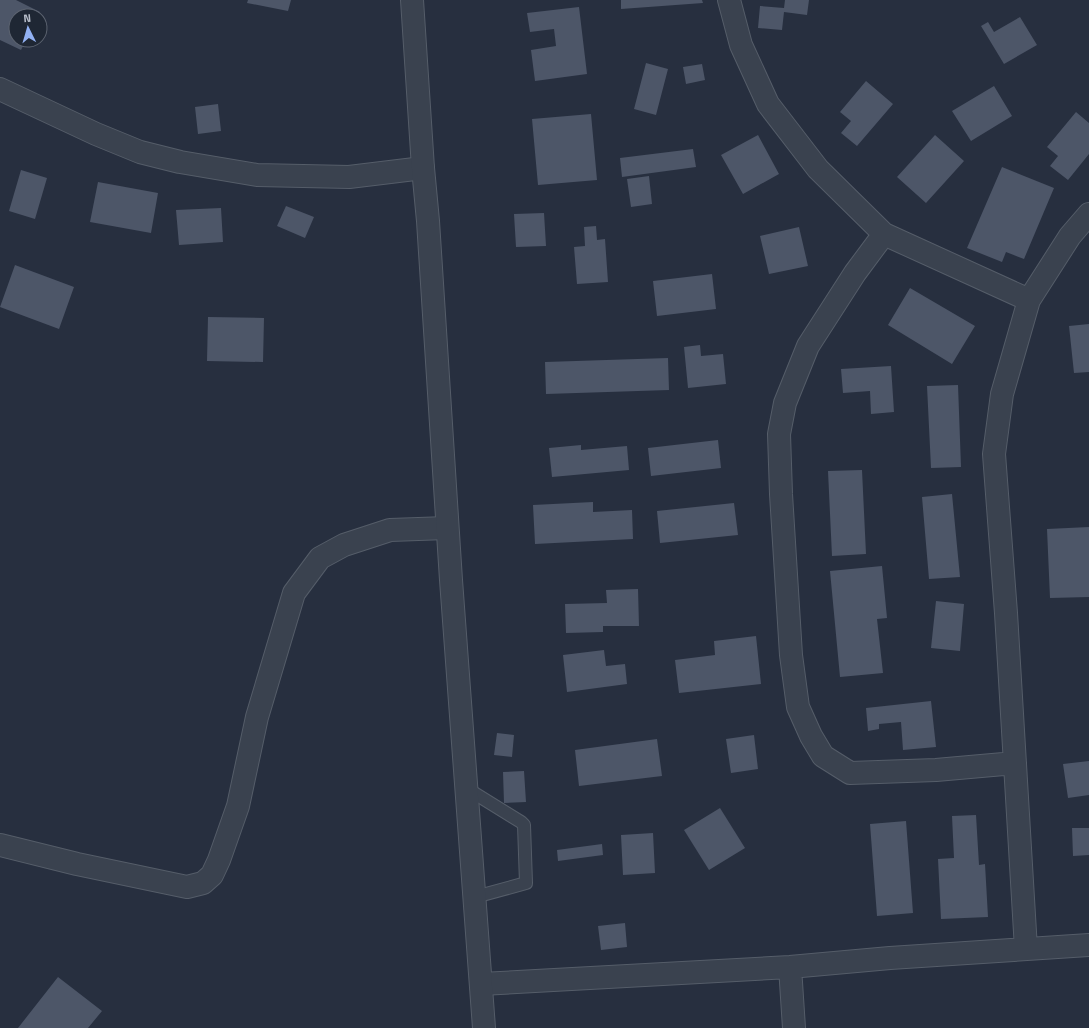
<svg xmlns="http://www.w3.org/2000/svg" width="1089" height="1028" viewBox="0 0 1089 1028" font-family="'Titillium Web',sans-serif">
<rect width="100%" height="100%" fill="#272f3f"/>
<!-- building -->
<path fill="#4d5668" d="M0,0H16L40,12L38,16H16V40H26L21,50L0,40Z
M248,0H291L288,11L247,3Z
M621,0H702L703,3L621,9Z
M785,0H809L807,15L784,12L782,30L758,28L760,6L784,8Z
M579,7L587,74L535,81L531,50L556,46L554,29L530,32L527,13Z
M1020,17L1037,45L1004,64L981,26L988,22L994,32Z
M646,63L668,69L656,115L634,109Z
M702,64L705,80L686,84L683,67Z
M866,81L893,104L857,146L841,133L851,121L840,112Z
M994,86L1012,116L971,141L952,111Z
M218,104L221,131L198,134L195,107Z
M1076,112L1089,123V154L1068,180L1050,166L1058,156L1047,147Z
M591,114L597,180L538,185L532,119Z
M758,135L779,174L743,194L721,155Z
M935,135L964,161L926,203L897,177Z
M693,149L696,167L622,177L620,158Z
M1002,167L1054,188L1024,259L1006,252L1002,262L967,248Z
M21,170L47,178L35,219L9,211Z
M649,176L652,204L631,207L627,179Z
M98,182L158,193L151,233L90,222Z
M286,206L314,217L305,238L277,226Z
M221,208L223,242L179,245L176,210Z
M544,213L546,246L516,247L514,214Z
M596,226L597,240L605,239L608,282L577,284L574,247L585,246L584,227Z
M799,227L808,266L769,274L760,236Z
M15,265L74,287L59,329L0,307Z
M712,274L716,309L657,316L653,281Z
M910,288L975,326L952,364L888,325Z
M208,317L264,318L263,362L207,361Z
M1089,324V372L1074,373L1069,326Z
M700,345L701,356L723,354L726,384L688,388L684,347Z
M668,358L669,390L546,394L545,362Z
M891,366L894,412L871,414L870,391L843,393L841,369Z
M958,385L961,467L931,468L927,386Z
M718,440L721,468L651,476L648,448Z
M581,445V450L627,446L629,470L552,477L549,448Z
M862,470L866,554L832,556L828,471Z
M952,494L960,577L929,579L922,497Z
M593,502V512L632,510L633,539L535,544L533,505Z
M734,503L738,535L660,543L657,511Z
M1089,527V597L1050,598L1047,529Z
M882,566L887,618L877,619L883,673L840,677L830,571Z
M638,589L639,626H603V632L566,633L565,604L607,603L606,590Z
M936,601L964,604L960,651L931,648Z
M756,636L761,684L679,693L675,660L715,655L714,641Z
M604,650L606,666L625,664L627,684L567,692L563,655Z
M931,701L936,747L903,750L901,722L879,724V729L868,731L866,708Z
M497,733L514,735L512,757L494,755Z
M754,735L758,769L731,773L726,739Z
M657,739L662,776L579,786L575,750Z
M1089,761V795L1068,798L1063,764Z
M524,771L526,802L504,803L503,772Z
M720,808L745,848L709,870L684,830Z
M976,815L979,865L985,864L988,917L941,919L938,859L954,858L952,816Z
M906,821L913,913L877,916L870,824Z
M1072,828H1089V855L1073,856Z
M653,833L655,873L623,875L621,835Z
M602,844L603,855L558,861L557,850Z
M625,923L627,947L601,950L598,926Z
M58,977L102,1011L88,1028H18Z"/>
<g fill="none" stroke-linecap="round" stroke-linejoin="round">
<!-- service casing -->
<g stroke="#555d69" stroke-width="14">
<path id="service" d="M466,788L521,822L524,825L526,883L475,897"/>
</g>
<!-- minor casing -->
<g stroke="#555d69" stroke-width="24">
<path id="minor" d="M729,0L741,45L768,104L818,169L884,234L1029,300
M0,89L96,134L140,152L180,162L257,175L349,177L423,168
M884,234L855,273L808,346L785,403L779,434L781,494L791,655L798,707L811,736L823,756L850,773L936,770L1015,763
M0,845L77,864L187,887L203,883L212,875L219,860L238,806L257,717L294,593L320,558L344,545L390,530L447,528
M1026,949L1006,613L994,454L1002,394L1029,300L1070,236L1089,214
M790,967L794,1028
M481,984L790,967L890,958L1089,945"/>
</g>
<!-- tertiary casing -->
<g stroke="#555d69" stroke-width="24">
<path id="tertiary" d="M412,0L423,168L428,221L451,580L484,1028"/>
</g>
<!-- service -->
<use href="#service" stroke="#3a424f" stroke-width="12"/>
<!-- minor -->
<use href="#minor" stroke="#3a424f" stroke-width="22"/>
<!-- tertiary -->
<use href="#tertiary" stroke="#3a424f" stroke-width="22"/>
</g>
<!-- north arrow -->
<g transform="translate(28 28) rotate(355)"><circle r="19" fill="#1f2734" stroke="#5c6370"/>
<path d="M0-3L7 15L0 10L-7 15Z" fill="#92b1f3"/>
<text y="-6" font-size="11" font-weight="bold" text-anchor="middle" fill="#b7bdc9">N</text>
</g>
</svg>
